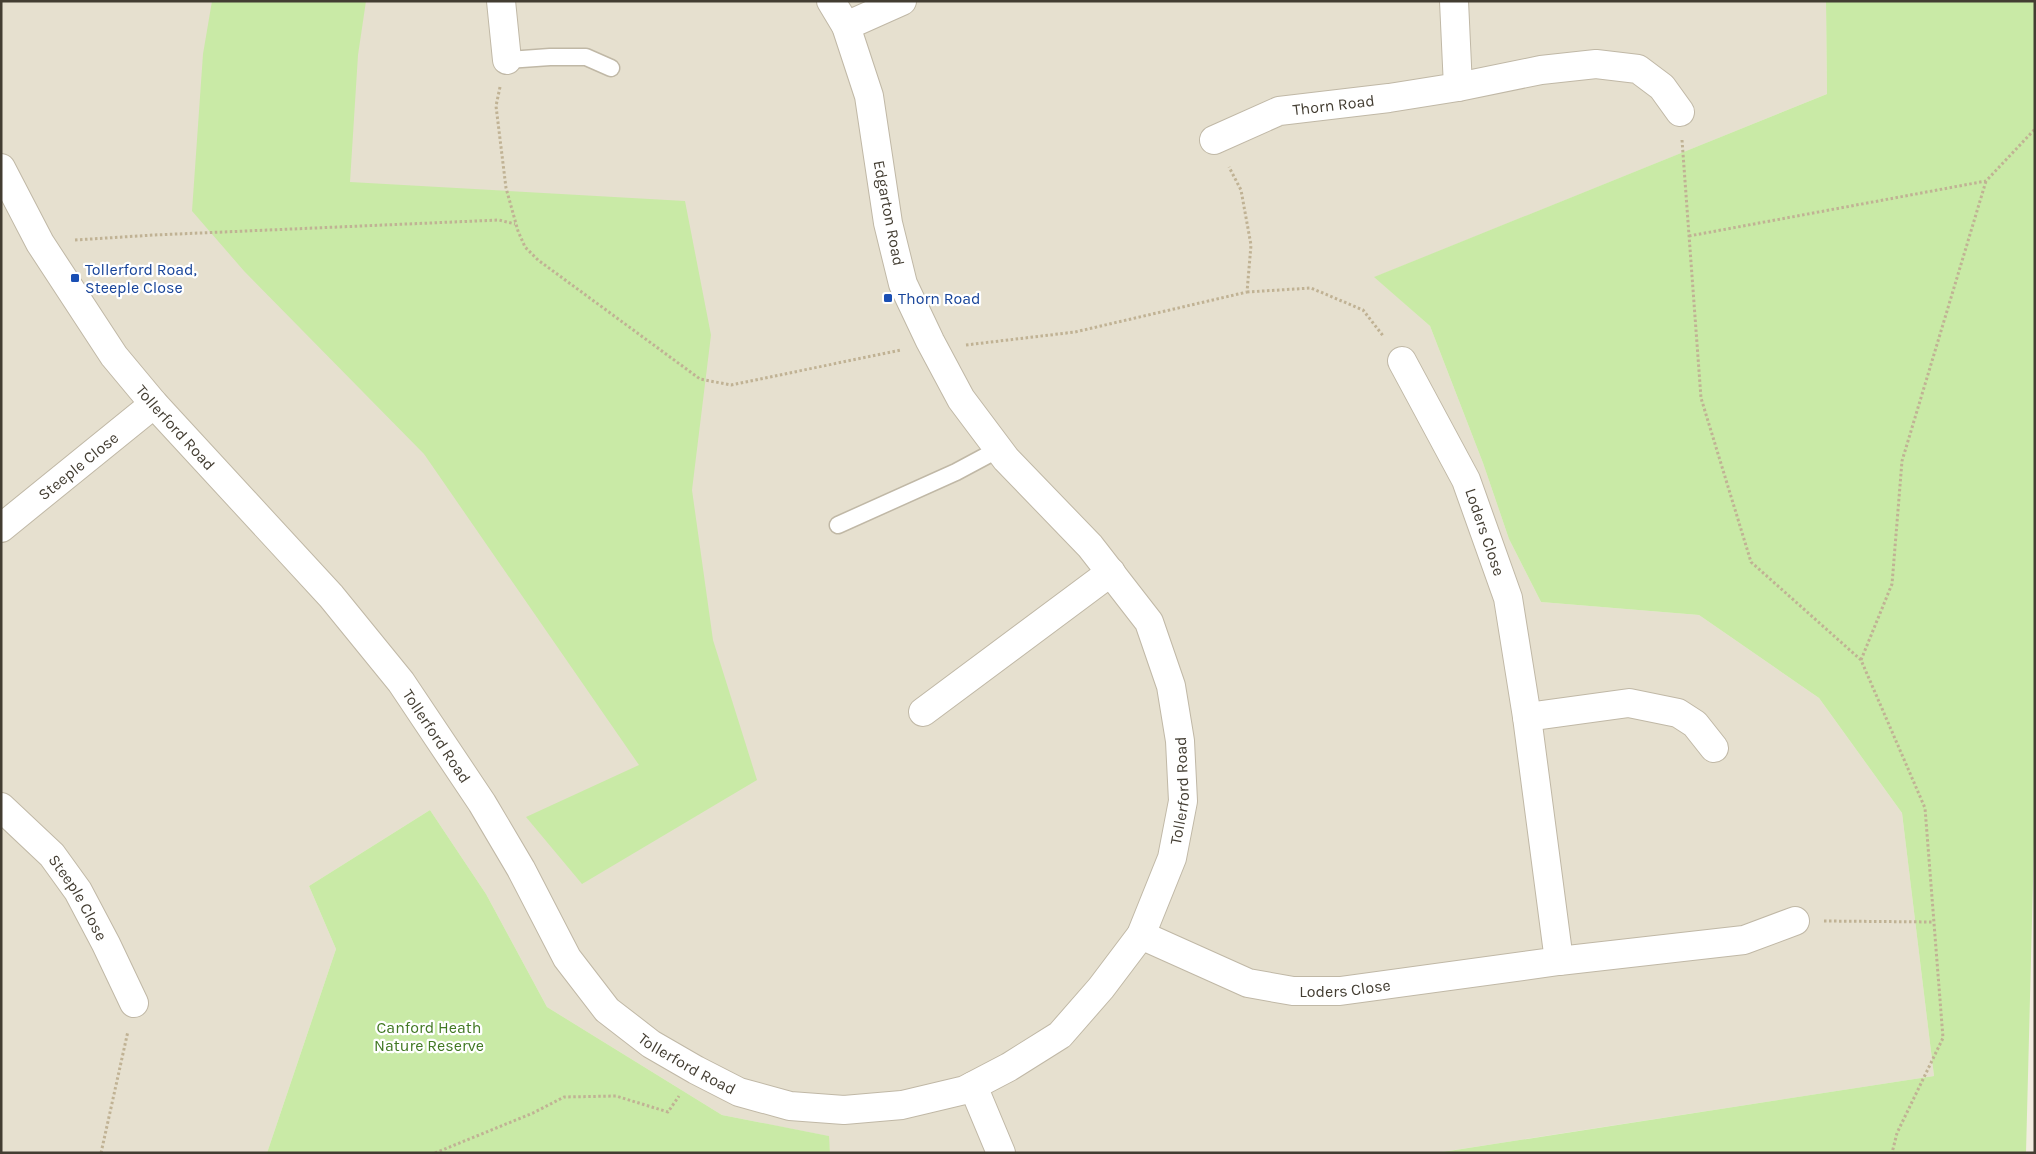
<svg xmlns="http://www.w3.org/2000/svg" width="2036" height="1154" viewBox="0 0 2036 1154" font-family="Karla,sans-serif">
<rect width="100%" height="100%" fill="#f2ede1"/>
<!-- residential -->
<path fill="#e6e0cf" d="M1,1H1826L1827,94L1375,277L1430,326L1483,463L1509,539L1541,602L1699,615L1819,698L1902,813L1934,1076L1435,1153H830L828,1136L722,1115L547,1007L486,894L430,810L309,886L336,949L267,1153H1Z"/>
<!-- green -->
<path fill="#c9eaa6" d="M212,1H366L358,55L350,182L685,201L711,335L692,490L713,640L757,780L582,884L526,817L639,765L424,454L244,271L192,211L203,54Z
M1826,1H2035V804L2026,1153H1436L1934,1076L1902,813L1819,698L1699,615L1541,602L1509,539L1483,463L1430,326L1374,277L1827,94Z
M430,810L486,894L547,1007L722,1115L829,1136L830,1153H267L336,949L309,886Z"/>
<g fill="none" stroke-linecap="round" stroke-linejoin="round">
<!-- service casing -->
<g stroke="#c0b8a6" stroke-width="19">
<path id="service" d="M507,60L550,57H586L611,68
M838,525L956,472L999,449"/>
</g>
<!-- minor casing -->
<g stroke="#c0b8a6" stroke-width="30">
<g id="minor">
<path d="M501,1L507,60"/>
<path d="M846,26L902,1"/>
<path d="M1458,87L1541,70L1596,64L1638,69L1662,87L1680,112"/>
<path id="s1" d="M1214,140L1279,111L1389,98L1458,87L1454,1"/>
<path id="s2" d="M1,168L40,243L114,356L154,404L331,596L401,682L482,803L521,869L567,958L607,1010L651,1044L696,1070L739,1092L790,1106L844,1110L902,1105L965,1090L1009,1067L1060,1035L1101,988L1141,935L1172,858L1183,801L1180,741L1171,686L1149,622L1090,546L1006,459L961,399L930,341L903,284L888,223L869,96L846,26L831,1"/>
<path id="s3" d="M1,528L154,404"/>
<path d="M923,712L1111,572"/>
<path d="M1527,717L1629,703L1678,713L1695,724L1714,748"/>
<path id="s4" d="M1,807L52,855L78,891L106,944L134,1003"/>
<path id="s5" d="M1141,935L1248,983L1293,991H1340L1559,961L1527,717L1508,598L1466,480L1402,361"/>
<path d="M1559,961L1744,940L1795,921"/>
<path d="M973,1086L1001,1153"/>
</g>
</g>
<!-- path -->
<path stroke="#c0b294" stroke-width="3" stroke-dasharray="2.5 2.5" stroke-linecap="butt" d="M500,87L496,106L506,188L518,231L525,247L538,260L700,379L731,385L901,350
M1682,140L1701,398L1751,562L1861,660L1925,808L1943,1038L1897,1133L1892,1153
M1689,236L1986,181L2035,129
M75,240L154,235L499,220L515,224
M1247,292L1311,288L1363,310L1384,337
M966,345L1075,332L1247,292L1251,245L1241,190L1229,167
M1861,660L1892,584L1902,461L1986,181
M1824,921L1934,922
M101,1153L128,1031
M435,1153L533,1113L564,1097L616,1096L668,1112L679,1096"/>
<!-- service -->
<use href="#service" stroke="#fff" stroke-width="16"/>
<!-- minor -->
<use href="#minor" stroke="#fff" stroke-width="28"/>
</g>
<!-- markers -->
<g fill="#1a4fb4" stroke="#fff" stroke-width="2">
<rect x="70" y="273" width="10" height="10" rx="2.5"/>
<rect x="883" y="293" width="10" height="10" rx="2.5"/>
</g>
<g text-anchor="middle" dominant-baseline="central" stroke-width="4.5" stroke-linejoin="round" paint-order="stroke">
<!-- street labels -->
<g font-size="16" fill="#433d32" stroke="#fff">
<text stroke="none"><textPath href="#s1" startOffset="126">Thorn Road</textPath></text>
<text transform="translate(889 213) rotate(79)">Edgarton Road</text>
<text stroke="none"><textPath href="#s2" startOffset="314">Tollerford Road</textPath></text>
<text stroke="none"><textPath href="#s3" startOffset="99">Steeple Close</textPath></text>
<text transform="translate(1485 532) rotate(71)">Loders Close</text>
<text stroke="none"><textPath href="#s2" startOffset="719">Tollerford Road</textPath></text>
<text stroke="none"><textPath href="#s2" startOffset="1818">Tollerford Road</textPath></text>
<text stroke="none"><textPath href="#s4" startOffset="120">Steeple Close</textPath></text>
<text stroke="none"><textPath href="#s5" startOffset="215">Loders Close</textPath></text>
<text stroke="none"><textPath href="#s2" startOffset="1139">Tollerford Road</textPath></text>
</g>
<!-- transit labels -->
<g font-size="16" fill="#164399" stroke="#fff" text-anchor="start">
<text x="85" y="269">Tollerford Road,<tspan x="85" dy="18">Steeple Close</tspan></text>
<text x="898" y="298">Thorn Road</text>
</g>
<!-- park labels -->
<g font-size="16" fill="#407822" stroke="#fff">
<text x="429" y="1027">Canford Heath<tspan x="429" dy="18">Nature Reserve</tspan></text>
</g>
</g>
<!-- border -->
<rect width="2036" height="1154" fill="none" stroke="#433d32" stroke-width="5"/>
</svg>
